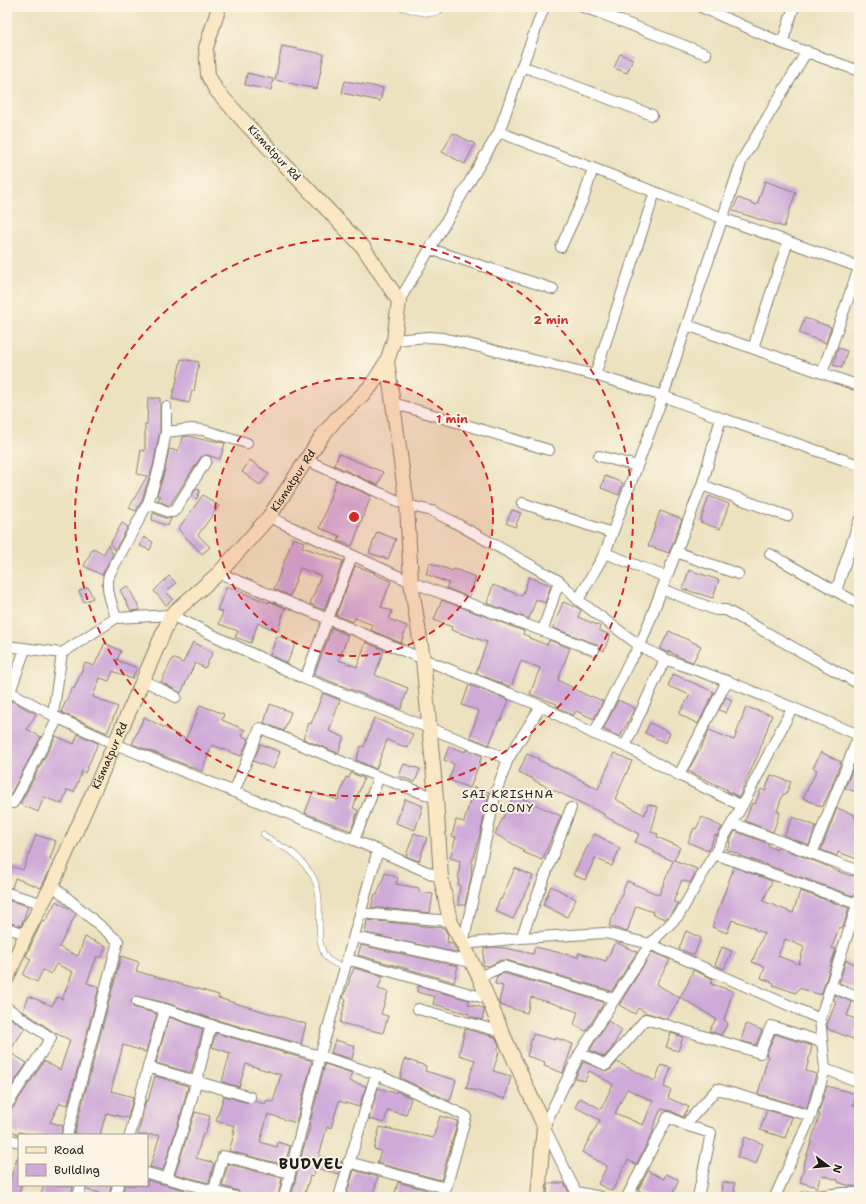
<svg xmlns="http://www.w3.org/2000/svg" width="866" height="1204" viewBox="0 0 866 1204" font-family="'Shantell Sans',sans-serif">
<rect width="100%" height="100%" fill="#fcf5e5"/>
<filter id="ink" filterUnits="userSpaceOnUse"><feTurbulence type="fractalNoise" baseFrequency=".025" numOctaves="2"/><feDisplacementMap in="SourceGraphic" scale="8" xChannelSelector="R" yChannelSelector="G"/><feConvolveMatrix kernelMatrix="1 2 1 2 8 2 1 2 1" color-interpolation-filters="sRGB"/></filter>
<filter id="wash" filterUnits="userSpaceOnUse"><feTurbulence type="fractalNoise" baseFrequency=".012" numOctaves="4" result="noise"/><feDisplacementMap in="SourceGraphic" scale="16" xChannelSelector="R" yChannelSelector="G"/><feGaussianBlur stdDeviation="0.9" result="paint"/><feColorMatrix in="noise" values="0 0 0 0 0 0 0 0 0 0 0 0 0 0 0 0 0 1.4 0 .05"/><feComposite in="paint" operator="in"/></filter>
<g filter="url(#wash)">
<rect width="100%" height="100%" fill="#ece2c0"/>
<g id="blocks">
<!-- building -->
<path fill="#cfaad9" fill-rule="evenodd" d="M282,46L324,54L317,89L275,80Z
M620,54L633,59L627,73L614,68Z
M247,73L273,79L271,90L245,85Z
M345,81L383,88L380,101L342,93Z
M453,133L475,144L465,164L442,152Z
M765,181L796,192L784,227L733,211L738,198L757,205Z
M805,318L831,327L826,343L799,333Z
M838,348L847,351L842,368L833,365Z
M181,359L199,362L194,391H192L189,403L172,399L174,389H175Z
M148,398H160V431L153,466L142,500L136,511L129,508L147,476L137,474L141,450L145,451V424H147Z
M188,436L204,440V439L225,443L220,459L207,455L201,457L169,506L158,500L160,496L157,495L165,470L169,449L178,451L183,437Z
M339,454L383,472L378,485L334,465Z
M250,460L269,474L260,485L242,472Z
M605,476L623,483L619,495L601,488Z
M336,480L371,496L352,546L338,541L340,536L320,528Z
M196,489L200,490L197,499L191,497Z
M203,495L219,506L198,535L210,547L202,554L178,529Z
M709,496L729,504L720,529L700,522Z
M512,510L521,513L515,527L506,523Z
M660,511L682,519L669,553L648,546Z
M153,513L165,518H171L168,526L152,520Z
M122,523L128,527L115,550L110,544Z
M377,532L396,539L388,559L369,553Z
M144,537L153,542L150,550L140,546Z
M293,538L304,542L302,547L343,561L324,610L310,604L321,576L300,568L290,596L274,589Z
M108,545L113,554L102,575L84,566L93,548L104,554Z
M430,563L453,571L454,569L476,577L469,597L446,588L449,583L426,574Z
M355,566L373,572H375L374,574L391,581L381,607L392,611L389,619L407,626L401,643L371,630L373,625L355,618L353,622L336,615Z
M689,570L719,580L713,598L683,589Z
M169,576L176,583L166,592L173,599L166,605L154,591Z
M529,577L551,585L545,603L536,599L529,619L487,603L493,585L522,596Z
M128,586L140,610L131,611L120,590Z
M227,586L251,596L269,603V601L285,608L278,631L258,623L251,643L235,637L238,631L219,624L223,612L217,610Z
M88,587L93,598L84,602L79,591Z
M442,600L524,631L523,634L530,637L529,638L547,645L549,640L570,648L558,680L590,697L591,696L603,701L594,719L576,711L573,716L556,706L557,704L530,694L540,668L521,661L511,687L476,673L487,642L451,630L452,627L434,620Z
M563,602L578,608L581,610L578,617L600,626L599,630L610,635L604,651L600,649L596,644L553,628Z
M332,628L348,635L339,660L357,667L366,642L384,650L375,675L408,688L401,709L314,675Z
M669,631L701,646L693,662L679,657L669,651L668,653L660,649Z
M277,636L296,643L287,663L270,655Z
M193,642L213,652L205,668L195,663L181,693L161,682L173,658L183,663Z
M105,643L121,651L117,660L137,668L132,679L113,671L109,681L100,678L93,697L118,707L107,733L61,712L72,688L74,689L85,663L94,666Z
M673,674L714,692L698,724L679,714L690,695L668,686Z
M469,685L509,700L501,721L499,720L489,745L470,737L479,711L462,705Z
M323,693L340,700L329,731L344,737L338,753L303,739L309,723L311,724Z
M726,697L732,700L726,713L719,710Z
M618,700L635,708L620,737L603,729Z
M12,701L36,714L27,729L41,737L7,801V706Z
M270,704L291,712L284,731L264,723Z
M200,705L224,714L222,720L245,730L242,736L249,739L241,756L212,745L202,771L132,744L144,717L186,739Z
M746,707L772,715L759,752L739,797L727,791L728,790L688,771L699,751H700L709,730L734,740Z
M374,718L413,734L408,748L387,740L376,769L356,760L361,746L364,747Z
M650,723L670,733L666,743L645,733Z
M78,734L98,743L85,773L82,771L74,792L67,790L62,804L44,797L38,812L20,804L56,736L74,744Z
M261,744L280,752L273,769L253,761Z
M449,746L465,752L466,749L482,756L470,788L449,780L454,764L444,760Z
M821,752L841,762L830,791L822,807L803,798L817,770L813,768Z
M614,753L632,761L615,799L645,815L648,804L658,807L651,832L658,834L657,837L680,847L674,860L697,869L690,883L682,880L673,902L678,903L674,911L665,919L652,914L653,912L636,906L627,932L609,926L627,881L659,895L673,861L653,852L654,850L635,842L639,834L604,816V814L533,780V779L519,772L527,754L539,759L538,760L567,773L598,789Z
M859,753V793L845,788Z
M404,764L420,769L415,782L399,776Z
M351,773L364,778L353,808L358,810L351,831L305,813L313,792L338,800L346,777L349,778Z
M771,775L791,782L786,794H783L777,811L780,812L773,832L745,821L752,803L755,804L761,789L765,791Z
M474,787L489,792L481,831L472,862L471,877L465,905H458L460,885H458L460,861L450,858L456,837L452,836L456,820L464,822Z
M514,795L561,816L542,860L523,852L524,850L495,834Z
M405,799L423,806L415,830L396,823Z
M837,808L855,815L854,817L859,819V864L856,863L857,859L838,852L837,856L821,850Z
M702,817L722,827L717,836L715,835L708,851L688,842L694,828L696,829Z
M793,817L816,826L809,845L784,836Z
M735,831L769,844L768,846L777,850L778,847L832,868V869L851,876V875L859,877L858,893L853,896L739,855V854L727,850L730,843L729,842Z
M414,833L427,838L419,861L406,856Z
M594,834L606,840L605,841L620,848L612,866L595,858L585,880L573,875Z
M36,835L56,841L50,859L54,861L41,888L15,878L12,888L7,887V865L23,870Z
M734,867L772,881L763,901L793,913L800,891L849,908L843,928L839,927L832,948L836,949L821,995L799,988L796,993L773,985L774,983L761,978L765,967L752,962L764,933L754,929L755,928L732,920L727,933L712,927ZM785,939L804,947L799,964L778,956Z
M515,868L533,876L513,919L495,911L500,899L501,900Z
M385,873L398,878L396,884L419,888V892L433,894L430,913L371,907L375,894L377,895Z
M551,886L576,899L567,917L543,905Z
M7,900L28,906L21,926L7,922Z
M56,901L70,909L76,914L59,947L78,956L85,937L106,946L101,958L97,956L87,983L99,987L68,1105L60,1103L50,1122L63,1126L61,1135H31L19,1132V1135L7,1128V1111L12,1109L44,1061L60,1070L70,1040L55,1033L23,1011L29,996L52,1006L57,997L62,999L73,972L56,964L51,974L43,970L37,982L23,975L31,959L26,956L34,938L42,921L45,922Z
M367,920L444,928L448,935L447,942L452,943L458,953L365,933Z
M686,931L701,938L694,955L679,949Z
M615,942L637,952L612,991L506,960H501L489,966L483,965L484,948L494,947L505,948L533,954L535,947L578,957L579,953L606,961Z
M361,945L458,966L454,982L358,955Z
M722,947L732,951L724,969L715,965Z
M652,952L670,960L656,984L680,998L667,1019L647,1013L638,1008L635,1014L619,1005Z
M121,956L139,962L136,971L219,995L218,998L306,1024L301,1044L213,1019L167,1003L135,996L131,1001L133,1007L157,1014L146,1052L123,1045L111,1091L133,1097L128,1118L106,1113L100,1135H74Z
M846,960L859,966V991L839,983Z
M354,968L383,976L378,989L388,992L381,1014L388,1016L383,1033L340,1023L346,999L343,998L350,980H349Z
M693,970L713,979L711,984L733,991L724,1020L728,1023L721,1035L709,1031L716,1019L680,997L687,985Z
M504,973L603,1002L601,1008L586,1031L574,1025L578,1012L552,1003L531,997L527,1013L500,1005L499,1002L503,986L495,984L497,976Z
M418,986L469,1000L468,1004L483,1008L484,1012L482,1020L469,1016V1014L433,1004L435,997L417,992Z
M835,995L852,1002L847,1016L859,1020L853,1039L828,1029L827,1025L836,1001L833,1000Z
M7,1016L25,1028L9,1052L27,1063L7,1093Z
M169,1017L203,1029L191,1073L156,1063Z
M608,1021L622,1030L611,1050L604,1057L590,1050Z
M746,1024L762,1030L756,1045L741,1041Z
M465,1029L495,1037L499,1045L497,1051L499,1052L493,1071L511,1076L505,1099L466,1088L475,1060L459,1055Z
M216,1033L312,1061L296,1123L268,1114L260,1142L277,1147L278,1142L290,1146L285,1165L229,1151L235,1131H233L235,1126L216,1121L224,1096L249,1103L255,1101L265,1104L267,1100L273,1102L281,1075L246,1064L239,1087L222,1082L230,1053L212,1047Z
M671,1033L683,1037L678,1051L666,1047Z
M533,1034L555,1040L556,1038L573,1044L563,1073L544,1066L545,1062L527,1056Z
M775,1034L812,1046L806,1071L816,1074L807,1108L758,1094L768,1056L766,1055Z
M335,1040L355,1046L352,1059L331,1053Z
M405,1059L426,1066L425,1071L456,1080L450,1101L400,1078Z
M583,1062L607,1071L611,1069L617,1062L655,1081L661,1065L671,1068L664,1087L671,1090L668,1098L689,1107L683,1117L671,1111L661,1109L652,1130H654L636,1165L628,1160L612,1191L598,1184L607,1166L582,1152L600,1120L575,1107L580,1098L601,1109L613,1084L589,1071L585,1081L575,1078ZM627,1089L653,1101L643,1125L615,1113Z
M325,1064L352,1073L349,1081L366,1086L359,1107L339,1101L331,1128L327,1127L319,1156L342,1162L339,1174L316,1168L313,1177L310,1176L304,1197H291L303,1149L310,1127L309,1126Z
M155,1076L188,1086L182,1111L163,1170L150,1167L160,1135H138L146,1100L148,1101Z
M827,1086L856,1094L853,1105L859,1107V1186H850L838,1182V1180L821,1175L817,1187L800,1182L804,1168L803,1167L820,1114H818Z
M378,1088L395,1093L396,1091L411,1098L406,1115L388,1110L384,1123L369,1119Z
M767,1110L792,1117L785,1138L760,1130Z
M195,1112L210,1116L205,1134L203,1133L196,1158L214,1163L209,1183L175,1174Z
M440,1116L458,1121L441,1180L377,1163L381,1151L374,1149L380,1127L433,1138Z
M745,1137L763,1144L756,1164L737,1157Z
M17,1158H19V1185L22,1186L17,1197H14L7,1193V1179L10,1180Z
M228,1164L282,1178L278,1197H251L242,1194L238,1191L222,1186Z
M354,1170L378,1177L372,1197L346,1196Z
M648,1171L664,1179L666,1174L679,1180L671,1197H662L655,1194L654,1197H651L638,1190Z
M147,1180L185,1190L183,1197H122L124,1185H147Z
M398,1182L427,1190L425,1197H394Z
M722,1182L735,1183L734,1196L721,1195Z
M548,1183H564L569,1192V1197H547Z
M44,1185H64L73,1187L70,1197H50L41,1194Z
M87,1185H111L109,1195L87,1190Z"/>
</g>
</g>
<g filter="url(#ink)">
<use href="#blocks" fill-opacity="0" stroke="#847f6e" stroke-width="1"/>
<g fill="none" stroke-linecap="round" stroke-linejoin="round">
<!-- lane casing -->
<g stroke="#847f6e" stroke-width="6">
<path id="lane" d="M400,7C411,10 437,20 443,7
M263,834C269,838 275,843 281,846C284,848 289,850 292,852C299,857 307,868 312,875C327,899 312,938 326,957C330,963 339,965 345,968"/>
</g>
<!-- street casing -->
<g stroke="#847f6e" stroke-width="12">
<path id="street" d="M583,7L600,13
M602,7L600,13L706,54
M701,7L782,43L859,71
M782,43L794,7
M522,66L652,115
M499,132L722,218L859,267
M561,247L584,197L593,168
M430,249L553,289
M399,301L499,132L522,66L544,7
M687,325L859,386
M394,340L428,337L443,338L595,375L663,396L742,160L807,51
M753,348L788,241
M822,373L859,268
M595,375L655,192
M663,396L721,418L702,485L640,646L578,600L605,553Z
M393,403L549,450
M721,418L859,465
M166,432L192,429L203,430L247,443
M599,456L637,466
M306,460L407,505L432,511L452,521L559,581
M702,485L787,516
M148,503L168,512H173L176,509L206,461
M522,503L612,533
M269,517L411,582L594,650
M676,552L738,574
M605,553L666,577
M770,554L859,604
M219,573L423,659L541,706L594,734L625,746L679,775L742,806
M662,589L716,610H726L859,684
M836,591L859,521
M116,618C112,604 105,589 109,575L148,503L159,468L166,432V407
M543,630L559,581L578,600
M7,646L62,653L116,618L171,615L305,679L508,759
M305,679L352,556
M143,680L176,697
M10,692L25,649
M7,697L10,692L58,718L13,803
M541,706L508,759L496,792L463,944L521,938L605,933L650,944L580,1053L544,1126L576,1192
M792,708L742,806L679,915L650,944L820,1019
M53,714L62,653
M58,718L115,744L354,840L441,878
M594,734L629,662L640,646L665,659L727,681L859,735
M625,746L665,659
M679,775L727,681
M234,792L260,728L379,777L436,798
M732,823L859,871
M354,840L379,777
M715,854L857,904
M812,854L859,735
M52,885L118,941L67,1135
M7,893L41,903
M360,913L450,921
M7,928L26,934
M354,937L471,962
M521,938L571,808
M347,959L488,999
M479,977L504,966L615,999
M832,987L859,998
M137,1002L165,1009L211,1025L320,1056L376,1074L466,1116L446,1188L348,1162
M7,1008L51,1038L7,1105
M418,1009L502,1032
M580,1053L606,1065L646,1019L760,1053L771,1026L822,1042
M148,1067L250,1097
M825,1069L859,1082
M685,1125L717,1089L811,1116
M130,1135L148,1067L165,1009
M7,1139L19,1142
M147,1173L236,1197
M167,1178L188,1113L211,1025
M78,1197L81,1185
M115,1197L118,1185
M212,1197L223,1156L290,1173
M284,1197L320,1056L378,850
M339,1197L376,1074
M575,1197L576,1192L601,1197
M627,1197L668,1117L685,1125L711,1133L698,1197
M775,1197L811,1116L825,1069L820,1019L859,899
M805,1197L843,1193H859"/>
</g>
<!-- secondary casing -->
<g stroke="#847f6e" stroke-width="16">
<g id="secondary">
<path d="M387,361L407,505L411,582L423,659L436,798L441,878L450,921L463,944L479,977L502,1032L544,1126L538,1197"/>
<path id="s1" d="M7,978L26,934L52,885L143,680L171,615L219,573L269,517L322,436L336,419L352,405L371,386L387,361L394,340L399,301L363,247L249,127L216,90L208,75L206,48L219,7"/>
</g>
</g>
<!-- lane -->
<use href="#lane" stroke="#fff" stroke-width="5"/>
<!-- street -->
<use href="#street" stroke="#fff" stroke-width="10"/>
<!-- secondary -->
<use href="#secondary" stroke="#fae7c3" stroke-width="14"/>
</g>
</g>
<!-- distance rings -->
<circle cx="354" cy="517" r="139" fill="#d62828" fill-opacity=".12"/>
<g fill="none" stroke="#d62828" stroke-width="2" stroke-dasharray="7 5">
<circle cx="354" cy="517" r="139"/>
<circle cx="354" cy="517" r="279"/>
</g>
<g text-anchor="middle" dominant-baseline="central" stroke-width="4" stroke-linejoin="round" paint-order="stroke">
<!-- street labels -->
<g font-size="11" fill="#1c1c1c" stroke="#fcf5e5">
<text transform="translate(274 153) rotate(47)">Kismatpur Rd</text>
<text stroke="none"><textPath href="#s1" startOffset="581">Kismatpur Rd</textPath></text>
<text stroke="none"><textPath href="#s1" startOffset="245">Kismatpur Rd</textPath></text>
</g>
<!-- neighbourhood labels -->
<g font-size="12" letter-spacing="1" fill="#1c1c1c" stroke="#fcf5e5">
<text x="508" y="794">SAI KRISHNA<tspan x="508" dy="14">COLONY</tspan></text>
</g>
<!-- district labels -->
<g font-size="15" font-weight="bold" letter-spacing="1" fill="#1c1c1c" stroke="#fcf5e5">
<text x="311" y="1164">BUDVEL</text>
</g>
</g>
<circle cx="354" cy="517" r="6" fill="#d62828" stroke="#fcf5e5" stroke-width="2"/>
<g font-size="12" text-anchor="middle" font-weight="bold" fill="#d62828" stroke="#fcf5e5" stroke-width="4" stroke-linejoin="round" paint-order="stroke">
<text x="551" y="324">2 min</text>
<text x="452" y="423">1 min</text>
</g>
<!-- margin -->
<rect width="866" height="1204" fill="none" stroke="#fcf5e5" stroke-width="24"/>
<!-- legend -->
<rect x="18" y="1134" width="130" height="52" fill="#fcf5e5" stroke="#a29e95"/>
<rect x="26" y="1147" width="20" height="6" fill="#fae7c3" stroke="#a29e95"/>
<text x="54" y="1154" font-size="12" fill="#1c1c1c">Road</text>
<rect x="26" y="1164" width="20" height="12" fill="#cfaad9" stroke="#a29e95"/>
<text x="54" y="1174" font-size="12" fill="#1c1c1c">Building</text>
<!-- north arrow -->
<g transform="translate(828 1166) rotate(106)" stroke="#fcf5e5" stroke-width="3" paint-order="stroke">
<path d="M0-3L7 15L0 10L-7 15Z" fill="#1c1c1c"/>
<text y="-6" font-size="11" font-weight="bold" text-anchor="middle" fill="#1c1c1c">N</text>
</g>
</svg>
